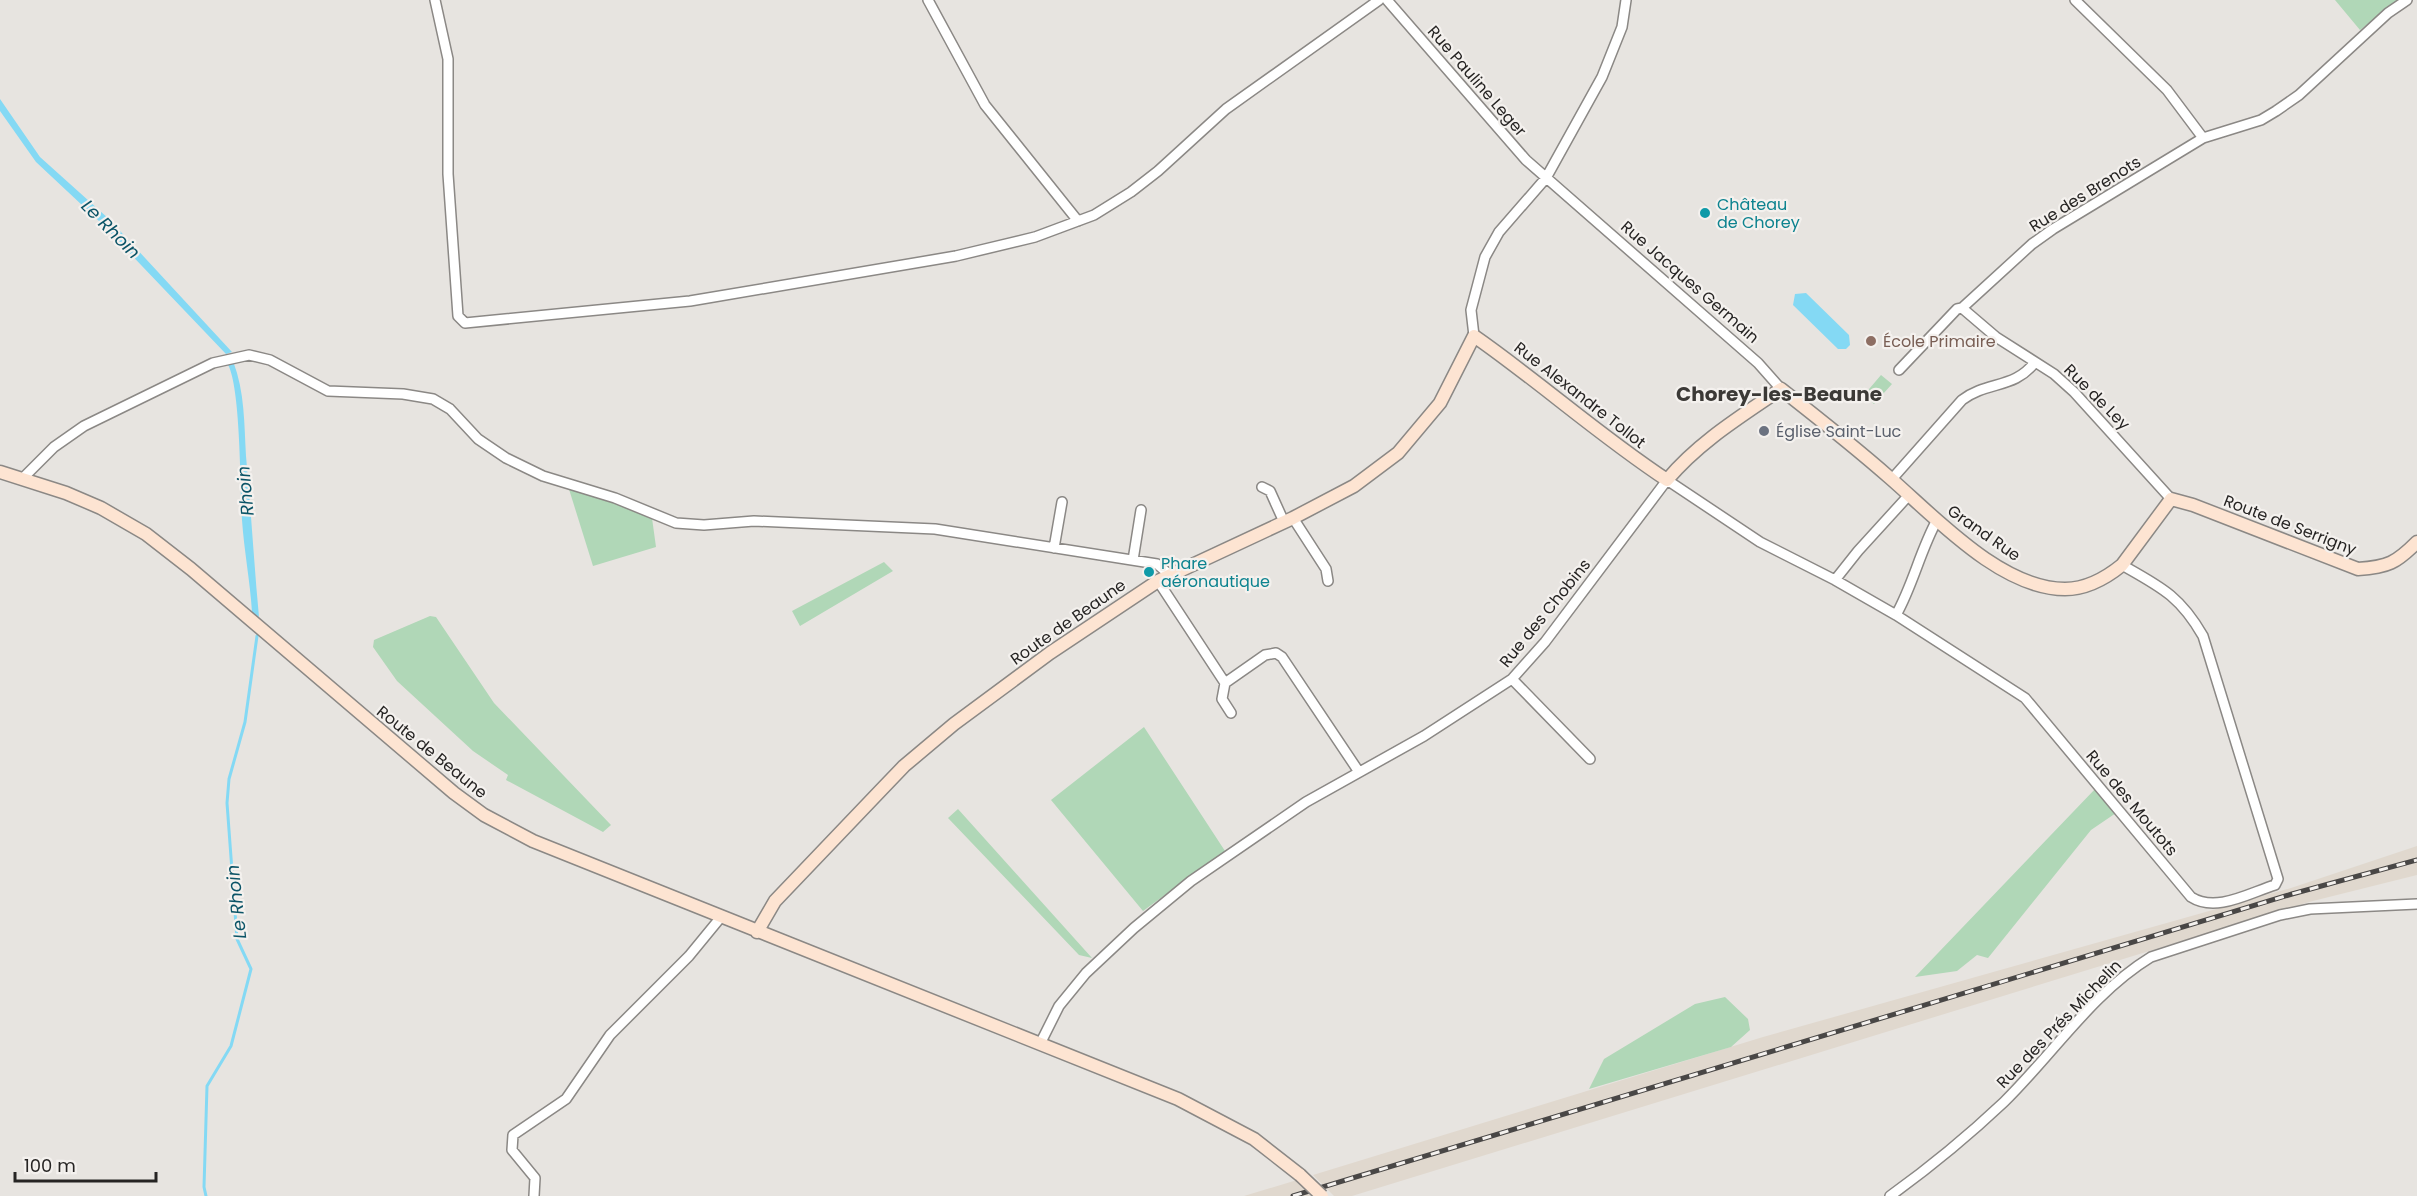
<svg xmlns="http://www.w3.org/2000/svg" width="2417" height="1196" viewBox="0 0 2417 1196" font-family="Poppins,sans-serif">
<rect width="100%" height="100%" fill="#e7e4e0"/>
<!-- built -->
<path fill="#e0d8ce" d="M2417,846V875L2309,902L1352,1196H1334L1313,1175L1763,1037L2291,888Z
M1297,1180L1312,1196H1244Z"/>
<!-- green -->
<path fill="#b0d7b7" d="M2335,0H2398L2360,30Z
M1881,375L1892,384L1874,404L1864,395Z
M568,486L633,507L652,518L656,547L593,566Z
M884,562L893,571L800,626L792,611Z
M430,616L436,617L494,703L611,825L603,832L506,780L508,775L473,751L397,681L373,647L374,640Z
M1144,727L1225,851L1143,911L1051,800Z
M2096,788L2116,813L2091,830L1988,958L1977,955L1957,971L1915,977Z
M958,809L1092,958L1079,955L948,818Z
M1725,997L1748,1019L1750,1030L1731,1047L1589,1089L1604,1059L1695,1004Z"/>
<!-- water -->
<path fill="#84d9f4" d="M0,99L40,157L109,219L232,352L226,354L99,221L36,162L0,111Z
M1806,293L1849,335L1850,345L1846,349H1838L1793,305L1795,294Z
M233,361C245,392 244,424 246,456C251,510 254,564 259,617L252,612C250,581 244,550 242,520C240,489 241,384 227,363Z"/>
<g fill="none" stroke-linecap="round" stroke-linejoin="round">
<!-- stream -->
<path stroke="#84d9f4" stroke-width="3" d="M206,1196L204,1187L207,1086L231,1046L251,969L237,939L227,803L229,779L245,722L257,636"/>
<!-- street casing -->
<g stroke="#8b8885" stroke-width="12">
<path id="street" d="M435,0L448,59V174L458,316L465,323L690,301L956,256L1035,237L1094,215L1131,192L1158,171L1226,109L1379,0
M928,0L985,105L1078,221
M1387,0L1526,160L1758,363L1781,389
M2075,0L2167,90L2203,138
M1962,308L1996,337L2054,374L2074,392L2171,499
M1474,336L1471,310L1485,257L1499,232L1546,178L1602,77L1622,27L1626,0
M1899,370L1957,309L1962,308L2032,244L2053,229L2203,138L2261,120L2276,111L2299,95L2388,13L2407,0
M23,478L54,447L84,426L213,363L249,355L270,360L328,391L403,394L433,399L450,409L478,439L506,458L543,476L615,498L676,523L704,525L754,521L935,529L1157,564L1170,575
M1892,479L1962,400C1987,381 2015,389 2035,362
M1262,487L1270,491L1284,522
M1293,518L1326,569L1328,581
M1054,548L1062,502
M1133,560L1141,510
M1835,580L1858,551L1909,495
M1158,581L1225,683L1265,655L1276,653L1282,657L1359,772
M1896,615C1913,585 1920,551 1937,520
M1512,679L1590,759
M1225,683L1222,699L1231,713
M1040,1044L1059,1006L1086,973L1134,928L1191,881L1306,802L1424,736L1512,679L1545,642L1667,480L1760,542L1835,580L1896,615L2025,698L2191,897C2216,913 2249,893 2275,885L2278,879L2203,636C2180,596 2161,587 2122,565
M534,1196L535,1178L512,1150L513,1135L566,1099L610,1035L689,956L721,917
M1890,1196C1929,1168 1969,1135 2004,1102C2053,1054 2092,993 2151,957L2280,915L2310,909L2417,904"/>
</g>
<!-- secondary casing -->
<g stroke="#8b8885" stroke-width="15">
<path id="secondary" d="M0,472L66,493L101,508L146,534L191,569L454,793L484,815L533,841L1178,1099L1254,1139L1300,1175
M757,932L775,901L881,790L904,766L954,724L1050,653L1158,581L1293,518L1354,486L1398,453L1440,403L1474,336C1540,382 1600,436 1667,480C1699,442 1740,417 1781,389C1818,418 1855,447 1890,478C1935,517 2001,589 2065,589C2086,589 2106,578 2122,565L2171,499L2193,505L2358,569C2388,567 2396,563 2417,542"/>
</g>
<!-- street -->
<use href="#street" stroke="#fff" stroke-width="9"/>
<!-- secondary -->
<use href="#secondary" stroke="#fde4d2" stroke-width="12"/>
<!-- rail casing -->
<g stroke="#494746" stroke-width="5">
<path id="rail" d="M1293,1196L2292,894L2417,860"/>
</g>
<!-- rail -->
<use href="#rail" stroke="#f4f1ee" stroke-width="3" stroke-dasharray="9" stroke-linecap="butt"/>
<!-- secondary-bridge casing -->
<g stroke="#8b8885" stroke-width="15" stroke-linecap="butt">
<path id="secondary-bridge" d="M1300,1175L1322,1196"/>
</g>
<!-- secondary-bridge -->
<use href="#secondary-bridge" stroke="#fde4d2" stroke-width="12"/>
</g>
<!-- markers -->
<g fill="#0f9aa8" stroke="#f4f1ee" stroke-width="2">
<circle cx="1705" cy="213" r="6"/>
<circle cx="1149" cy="572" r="6"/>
</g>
<circle fill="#8d6e63" stroke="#f4f1ee" stroke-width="2" cx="1871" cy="341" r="6"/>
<circle fill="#6b7280" stroke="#f4f1ee" stroke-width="2" cx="1764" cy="431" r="6"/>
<g text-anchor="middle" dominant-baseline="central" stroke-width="4.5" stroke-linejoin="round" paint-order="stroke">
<!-- street labels -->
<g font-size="16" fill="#262423" stroke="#f4f1ee">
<text transform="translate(1477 81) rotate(49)">Rue Pauline Leger</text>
<text transform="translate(2085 194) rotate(-32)">Rue des Brenots</text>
<text transform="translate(1690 282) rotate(41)">Rue Jacques Germain</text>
<text transform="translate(1580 395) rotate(38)">Rue Alexandre Tollot</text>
<text transform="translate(2097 397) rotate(45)">Rue de Ley</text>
<text transform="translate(2290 525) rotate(21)">Route de Serrigny</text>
<text transform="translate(1984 533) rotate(35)">Grand Rue</text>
<text transform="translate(1545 613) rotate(-51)">Rue des Chobins</text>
<text transform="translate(1068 622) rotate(-35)">Route de Beaune</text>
<text transform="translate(432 752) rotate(39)">Route de Beaune</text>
<text transform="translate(2132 803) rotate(50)">Rue des Moutots</text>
<text transform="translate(2059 1024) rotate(-46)">Rue des Prés Michelin</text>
</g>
<!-- culture labels -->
<g font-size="16" fill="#0d838f" stroke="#f4f1ee" text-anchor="start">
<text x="1717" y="204">Château<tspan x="1717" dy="18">de Chorey</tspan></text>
<text x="1161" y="563">Phare<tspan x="1161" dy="18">aéronautique</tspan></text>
</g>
<!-- education labels -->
<g font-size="16" fill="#785e54" stroke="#f4f1ee" text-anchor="start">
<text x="1883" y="341">École Primaire</text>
</g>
<!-- worship labels -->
<g font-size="16" fill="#5b616d" stroke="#f4f1ee" text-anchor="start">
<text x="1776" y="431">Église Saint-Luc</text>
</g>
<!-- water labels -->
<g font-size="18" font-style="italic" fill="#0b5467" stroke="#f4f1ee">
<text transform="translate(111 229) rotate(45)">Le Rhoin</text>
<text transform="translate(245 491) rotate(-95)">Rhoin</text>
<text transform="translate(236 902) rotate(-96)">Le Rhoin</text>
</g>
<!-- quarter labels -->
<g font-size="20" font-weight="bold" fill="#3b3936" stroke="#f4f1ee">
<text x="1779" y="394">Chorey-les-Beaune</text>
</g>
</g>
<!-- scale -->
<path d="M15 1172v9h141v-9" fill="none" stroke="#262423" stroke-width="3"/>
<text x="24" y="1172" font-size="18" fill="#262423" stroke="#f4f1ee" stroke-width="4.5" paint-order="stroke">100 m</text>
</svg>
